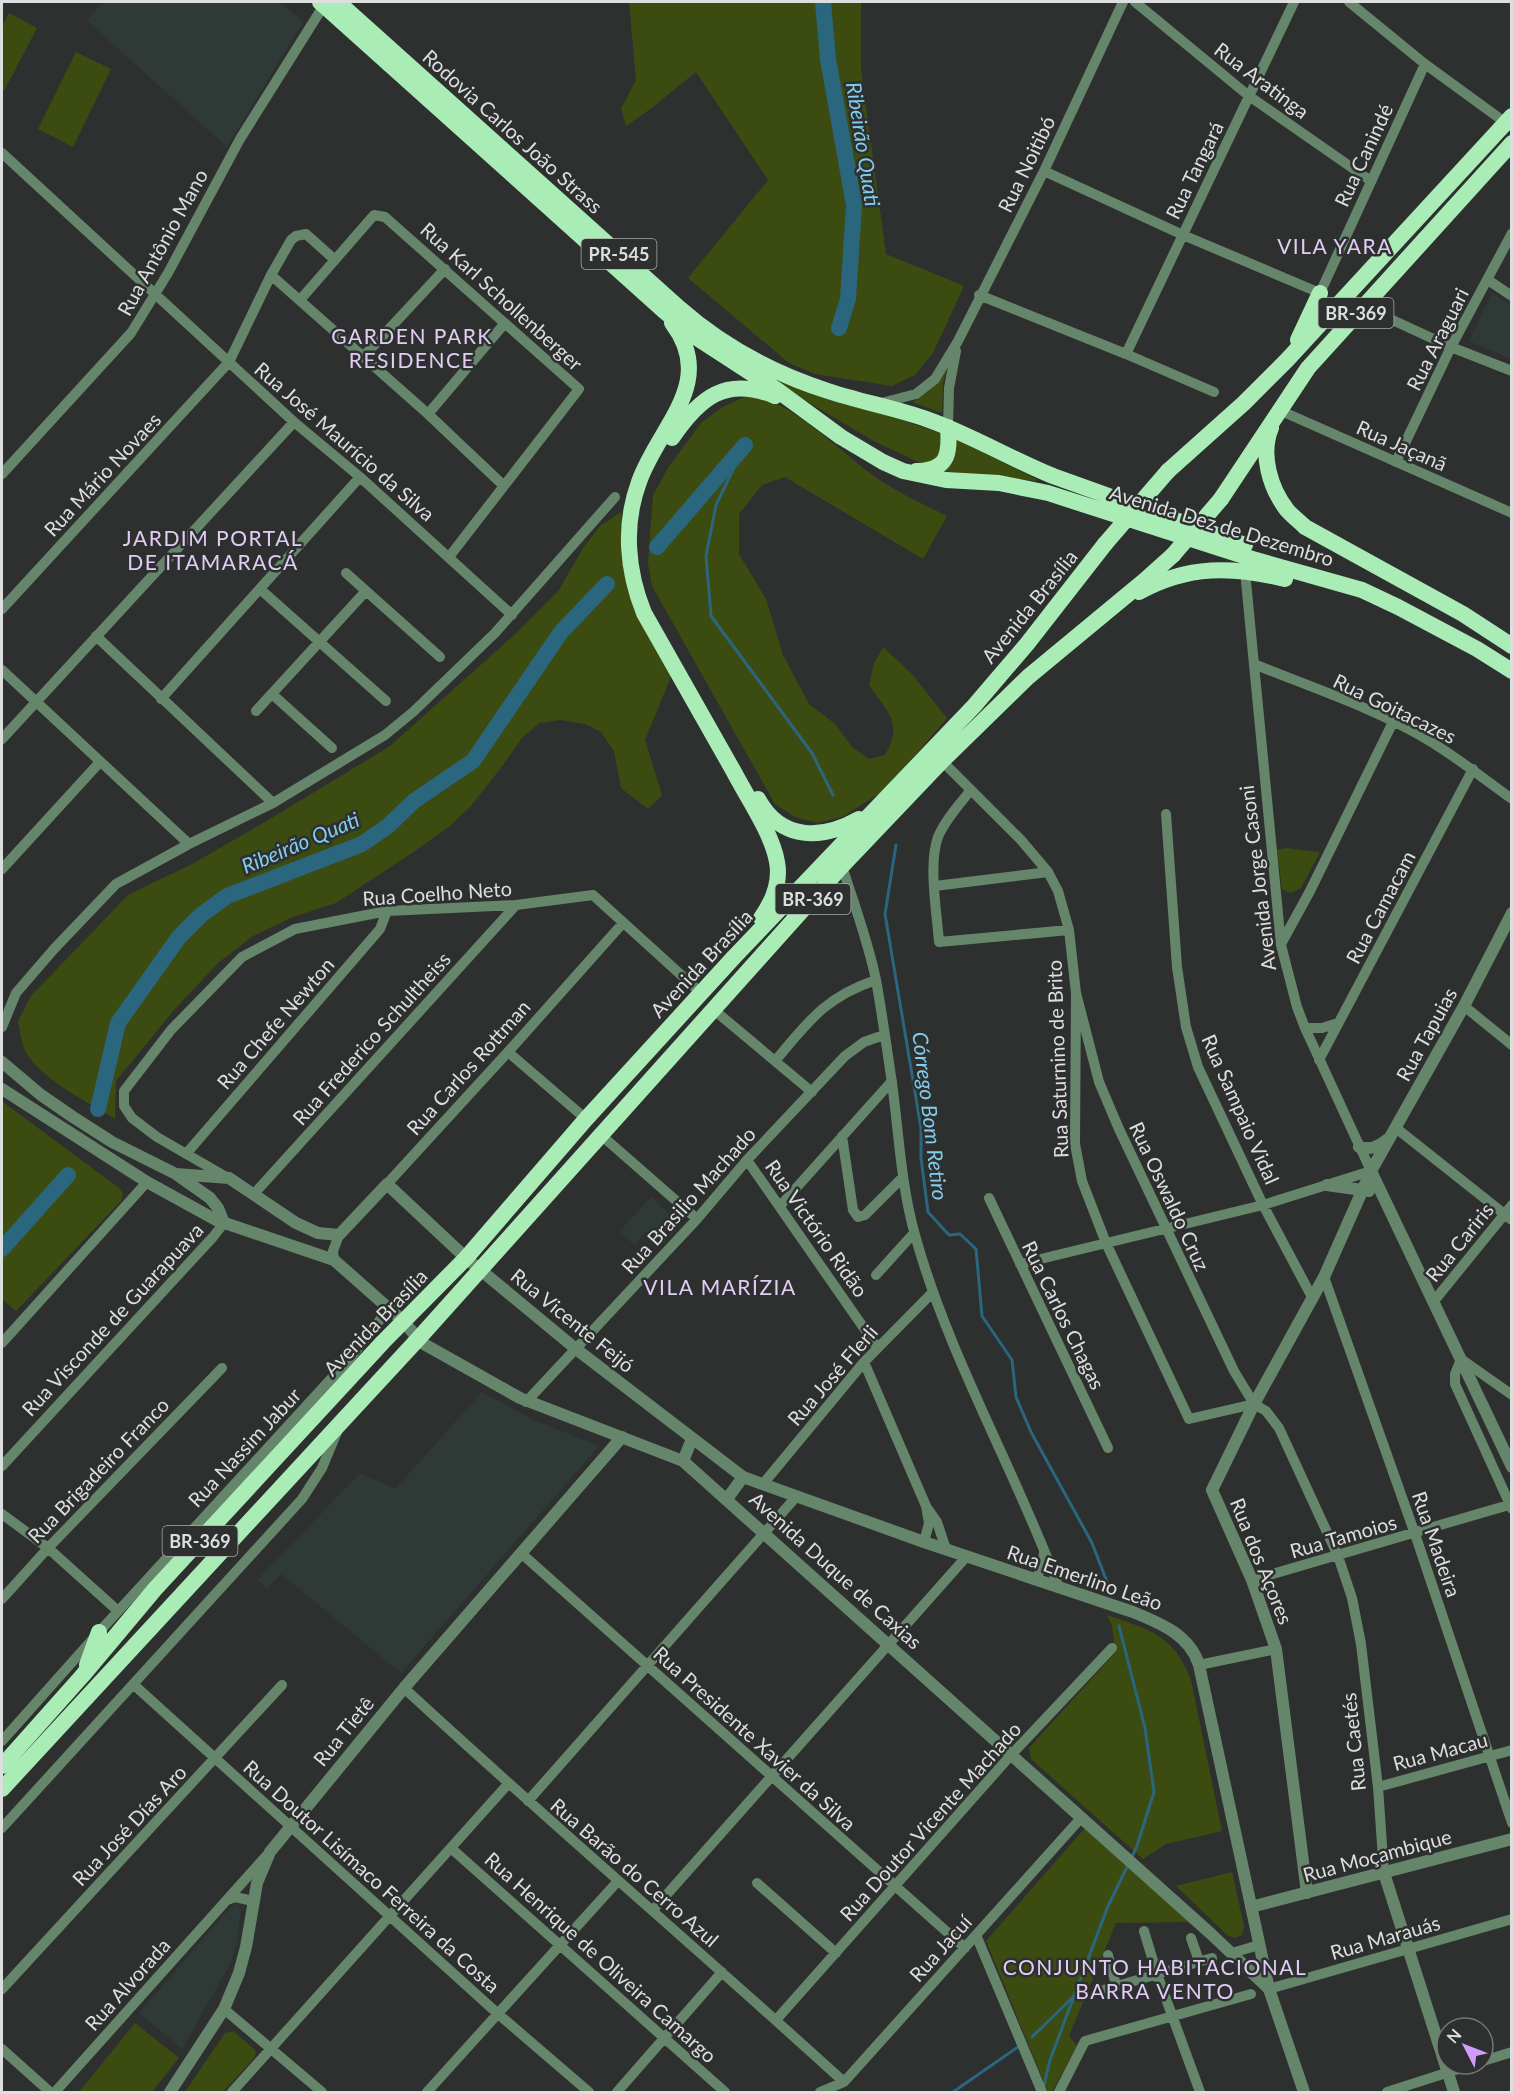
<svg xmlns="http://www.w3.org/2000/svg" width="1513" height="2094" viewBox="0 0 1513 2094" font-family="Lato,sans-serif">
<rect width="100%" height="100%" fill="#2d302f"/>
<!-- built -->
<path fill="#2f3a37" d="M104,2H280L303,22L227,147L86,20Z
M1492,292L1511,306V359L1469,341Z
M651,1197L680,1224L664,1244L648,1230L635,1245L619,1232Z
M482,1392L534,1420L599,1446L401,1673L281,1574L267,1589L257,1580L360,1473L395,1489Z
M235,1902L241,1908L237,1943L230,1964L182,2049L139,2013Z"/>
<!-- green -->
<path fill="#3c4c11" d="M629,2H861V70L886,254L964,286L933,353L915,375L892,386L815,374L789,363L688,278L768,180L696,72L649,110L626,126L621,109L636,80Z
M9,13L37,28L4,91L2,90V27Z
M76,52L111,69L73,147L38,129Z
M951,357L943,383L942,413L912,402C931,393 940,375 951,357Z
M759,373L940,433L943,435L938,459L922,464L872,440Z
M751,394C793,403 839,450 874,476C896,492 923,504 947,516L923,559L785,477L762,485L739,514V554L766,599L783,655L809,704L835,724L852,747L869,759L885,755C904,722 887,712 869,685L874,663L883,647L911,673L947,718L885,790L842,817L817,823L795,817L775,804L652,586L648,563L653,495L670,465L701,423L721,408Z
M955,438L1036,479V481L943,471Z
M621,512L626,584L672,674L645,740L662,795L648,809L621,788L614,751L601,732L585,724L560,720L539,723L522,738L503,765L471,806L450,826L412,853L336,903L293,917L253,936L218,963L174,1010L116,1081L115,1119C91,1104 39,1078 26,1052C21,1043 20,1030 18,1021L31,996L128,895L192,864L265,822L390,746L512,637L559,590L583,548L600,526Z
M1286,848L1320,852L1301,888L1290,893L1282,889L1277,850Z
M2,1098L3,1102L119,1188L123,1194L121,1201L16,1311L2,1299Z
M1107,1615C1150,1630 1173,1634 1191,1680L1222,1831L1166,1844L1143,1859L1031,1759L1029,1748L1115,1653L1112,1625Z
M1085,1828L1190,1922L1116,1923L1069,2036L1077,2046L1052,2092H1048L986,1941Z
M1232,1872L1244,1926L1242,1935L1235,1938L1227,1935L1176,1886Z
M135,2023L179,2058L152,2092H79Z
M233,2031L256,2051L255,2057L223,2092H185L225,2033Z"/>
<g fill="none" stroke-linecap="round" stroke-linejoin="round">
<!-- stream -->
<path stroke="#2b667f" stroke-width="3" d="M745,445L716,505L706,556L711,616L812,753L833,795
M896,845L885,914L921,1128V1158L928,1212L949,1235L960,1234L976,1249L982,1316L1012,1360L1016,1397L1031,1432L1092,1543L1109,1587
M1119,1626L1145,1728L1154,1792L1137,1846L1131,1859
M1032,2037L1074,1996
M1044,2085L1050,2060L1108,1906L1128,1865
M953,2092L1018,2047"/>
<!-- river -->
<path stroke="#2b667f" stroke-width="16" d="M823,2L828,59L854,205L848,299L839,328
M657,547L745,445
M98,1109L118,1023L179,937L201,915L227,896L362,844L388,826L414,801L473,761L561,632L607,584
M2,1249L68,1175"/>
<!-- minor -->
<path stroke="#66866b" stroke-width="10" d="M1135,2L1249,96L1371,181
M1349,2L1425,64L1510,126
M2,153L294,422L360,477L512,615
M1044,171L1183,235L1320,293L1425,64
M271,275L428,414L504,486
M1488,280L1512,296
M979,295L1126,354L1214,392
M300,300L374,215L385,217L579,389L449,557
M1362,306L1451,347L1512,371
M1126,354L1294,2
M363,357L445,269
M881,403L916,394L935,379L958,341L1044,171L1123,2
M1279,410L1512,513
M428,414L505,323
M948,427L949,388L956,351
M1396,462L1451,347L1512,233
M2,474L131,333L168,273L240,139L324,5
M346,573L440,657
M260,589L386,701
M2,609L229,362L271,275L291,240L296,236L306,234L335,260
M96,636L273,803
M1254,664C1310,687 1377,709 1428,740C1458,758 1484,779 1512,799
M2,670L189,844
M272,694L332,748
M161,699L360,477
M256,711L366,591
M2,739L294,422
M942,761L1021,840L1048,872L1058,891L1069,930L1076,993L1075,1144L1082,1181L1106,1243L1189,1419L1254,1404
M970,791C959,805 945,820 938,837C928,864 937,913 939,942L1069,930
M1166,814L1177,967L1186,1027L1198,1067L1263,1205L1313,1299
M842,866C854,904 868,941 876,980C882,1013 887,1049 892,1083C899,1134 901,1186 915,1235C949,1358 1015,1469 1059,1588
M2,869L99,763
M935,886L1048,872
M1281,944L1310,891L1393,722
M1076,993L1099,1082L1119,1129L1234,1371L1254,1404L1266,1411L1279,1428L1338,1556L1352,1598L1361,1644L1378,1787L1384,1873
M1464,1006L1512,1045
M714,1010L812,1092
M2,1027L16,993L54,949L116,884L189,844L273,803L385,735L413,712L495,633L615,497
M1305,1028H1322L1338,1023
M508,1052L586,1119
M1319,1060L1473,769
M775,1061C808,1022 825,997 876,980
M1396,1128L1512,1220
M601,1135L697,1219
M842,1136L853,1210L858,1217L865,1215L903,1177
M186,1154L380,929L387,911
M747,1160L877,1347
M228,1178L157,1137L132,1118L124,1106V1091L171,1030L242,957L295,929L387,911L516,905L593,895L701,993
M387,1184L508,1052L623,923
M253,1195L516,905
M989,1198L1108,1448
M780,1206L892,1081
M334,1260L333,1251L339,1235
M1020,1264L1263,1205L1371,1171L1305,1028L1297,1007L1281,945L1245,571
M876,1275L914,1233
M1324,1277L1415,1534L1512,1823
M1434,1301L1512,1205
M2,1343L147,1182
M864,1362L926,1506L929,1523L924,1542
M1512,1395L1461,1359L1455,1374V1384L1512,1509
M526,1402L697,1219L747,1160L845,1056L864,1042L884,1035
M2,1466L213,1237L224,1223
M763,1484L864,1362L932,1293
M928,1509L937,1522L946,1549
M2,1514L48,1548L118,1611
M522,1554L965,1948
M1035,1580L1042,1567L1044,1552
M1252,1580L1512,1504
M2,1599L48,1548L222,1368
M1199,1665L1276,1649
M133,1684L497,2013L589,2092
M404,1688C548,1821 698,1949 844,2082
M2,1741L99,1632L352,1356L389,1308
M1378,1787L1512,1750
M528,1801L796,1497
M2,1828L302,1499L322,1468L337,1432
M452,1849L725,2092
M757,1883L836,1953
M227,1900L235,1897L253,1901
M653,1910L967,1556
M1144,1931L1157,1974L1200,2092
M976,1935L1042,2092
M1191,1938L1199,1961
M1232,1953L1259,1945
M1108,1955L1116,1985
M2,1989L282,1685
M1269,1989L1512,1919
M1100,1991L1212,1958
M224,2009L322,2092
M776,2020L1011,1755L1112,1648
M2,2049L50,2092
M1483,2061L1512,2052
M55,2092L266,1856
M232,2092L508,1784
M427,2092L618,1881
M617,2092L722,1972
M820,2092L844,2082L1081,1818
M1059,2092L1085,2041L1251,1994
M1387,2092L1474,2064"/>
<!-- tertiary -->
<path stroke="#66866b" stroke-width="12" d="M2,1062L41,1095L73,1117L112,1142L176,1174L210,1198L218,1208L224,1223
M2,1089L147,1182L216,1220L334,1260L403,1321L422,1343L520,1398L683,1461L1210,1933L1269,1989
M1359,1147C1371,1150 1378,1147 1388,1139
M1371,1171L1512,1467
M176,1174L229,1178L296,1223L318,1233L339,1235L387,1184L466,1258L576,1349L743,1477L924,1542L1133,1612C1160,1623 1190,1635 1199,1665L1269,1989L1304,2092
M1327,1185L1369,1191
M683,1461L692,1439
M727,1499L743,1477
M1384,1873L1454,2092
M1307,1893L1276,1649L1252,1580L1212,1490L1254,1404L1324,1277L1371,1171L1464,1006L1512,913
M1251,1907L1512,1839
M170,2092L224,2009L239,1973L246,1947L257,1883L270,1852L404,1688L622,1437"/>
<!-- trunk -->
<path stroke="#aaecb6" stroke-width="16" d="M320,2L663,310L694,336L777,390L841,437L883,462L903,471L946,480L999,483L1048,493L1256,560L1362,590L1398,607L1477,649L1512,671
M338,2L678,307C722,346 772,373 828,391C861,402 896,408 929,420C971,435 1011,459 1053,476L1245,545
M672,323C718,383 658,427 639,482C623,525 627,571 644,613C674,666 704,719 734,772C748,799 772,833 777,862C781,883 773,901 761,918
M1298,340L1320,293
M1271,428C1260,454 1270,488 1287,510C1292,516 1299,521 1305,527L1463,614L1512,646
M672,438C700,397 726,376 775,396
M916,471C948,470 950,455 948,427
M1168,471L1244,403L1287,360L1512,116
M1221,499L1308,368L1512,143
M1139,592C1188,565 1233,566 1285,579
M758,799C781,841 822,840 859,819
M87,1665L99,1632
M2,1766L83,1675L155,1589L383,1342L466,1258L586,1119L734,957L974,706L1027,644L1105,544
M2,1789L419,1338L842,866L942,761L1028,677L1144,581L1173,555"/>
<!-- trunk-bridge -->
<path stroke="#aaecb6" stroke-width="16" d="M1105,544L1168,471
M1173,555L1221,499"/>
</g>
<g text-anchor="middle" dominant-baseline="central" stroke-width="5" stroke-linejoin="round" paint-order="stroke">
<!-- shield labels -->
<g fill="#2d302f" stroke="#a8aaaa" stroke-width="1.5">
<rect x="581.5" y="239" width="75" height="30" rx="4.5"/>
<rect x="1318.5" y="298" width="75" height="30" rx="4.5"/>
<rect x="775.5" y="884" width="75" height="30" rx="4.5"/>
<rect x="162.5" y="1526" width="75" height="30" rx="4.5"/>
</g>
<g font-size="18" font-weight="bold" fill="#dcdfde">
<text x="619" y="254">PR-545</text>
<text x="1356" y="313">BR-369</text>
<text x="813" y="899">BR-369</text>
<text x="200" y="1541">BR-369</text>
</g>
<!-- street labels -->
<g font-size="20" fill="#dcdfde" stroke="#2d302f">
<text transform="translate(1262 80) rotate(37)">Rua Aratinga</text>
<text transform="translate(513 131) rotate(42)">Rodovia Carlos João Strass</text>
<text transform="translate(1363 155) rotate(-65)">Rua Canindé</text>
<text transform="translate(1026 164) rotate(-64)">Rua Noitibó</text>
<text transform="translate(1194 170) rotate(-64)">Rua Tangará</text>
<text transform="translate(162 242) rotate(-61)">Rua Antônio Mano</text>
<text transform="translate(502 296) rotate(42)">Rua Karl Schollenberger</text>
<text transform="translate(1437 339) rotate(-63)">Rua Araguari</text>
<text transform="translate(345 441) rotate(41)">Rua José Maurício da Silva</text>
<text transform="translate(1402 445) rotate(24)">Rua Jaçanã</text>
<text transform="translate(102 474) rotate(-47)">Rua Mário Novaes</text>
<text transform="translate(1222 525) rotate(17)">Avenida Dez de Dezembro</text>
<text transform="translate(1029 606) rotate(-51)">Avenida Brasília</text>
<text transform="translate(1395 708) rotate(26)">Rua Goitacazes</text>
<text transform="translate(1257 878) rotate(-97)">Avenida Jorge Casoni</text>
<text transform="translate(437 893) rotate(-4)">Rua Coelho Neto</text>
<text transform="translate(1380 907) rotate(-62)">Rua Camacam</text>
<text transform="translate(701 963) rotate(-47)">Avenida Brasília</text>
<text transform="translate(275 1023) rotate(-49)">Rua Chefe Newton</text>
<text transform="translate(1426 1034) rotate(-61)">Rua Tapuias</text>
<text transform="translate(371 1038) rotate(-48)">Rua Frederico Schultheiss</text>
<text transform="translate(1057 1059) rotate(-92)">Rua Saturnino de Brito</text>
<text transform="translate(468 1067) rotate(-48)">Rua Carlos Rottman</text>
<text transform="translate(1241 1109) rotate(66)">Rua Sampaio Vidal</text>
<text transform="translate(1170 1196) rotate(65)">Rua Oswaldo Cruz</text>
<text transform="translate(688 1200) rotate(-48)">Rua Brasilio Machado</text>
<text transform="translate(817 1228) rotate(55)">Rua Victório Ridão</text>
<text transform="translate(1459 1242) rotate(-51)">Rua Cariris</text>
<text transform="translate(1064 1315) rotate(64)">Rua Carlos Chagas</text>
<text transform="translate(112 1319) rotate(-47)">Rua Visconde de Guarapuava</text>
<text transform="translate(573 1320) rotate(39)">Rua Vicente Feijó</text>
<text transform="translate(375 1322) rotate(-46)">Avenida Brasília</text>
<text transform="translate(832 1375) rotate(-49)">Rua José FIerli</text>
<text transform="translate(244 1447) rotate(-47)">Rua Nassim Jabur</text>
<text transform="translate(98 1470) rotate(-46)">Rua Brigadeiro Franco</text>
<text transform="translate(1343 1536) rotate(-16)">Rua Tamoios</text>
<text transform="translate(1437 1544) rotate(71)">Rua Madeira</text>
<text transform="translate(1262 1561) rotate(68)">Rua dos Açores</text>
<text transform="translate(836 1570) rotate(42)">Avenida Duque de Caxias</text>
<text transform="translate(1085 1577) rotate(19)">Rua Emerlino Leão</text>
<text transform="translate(343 1731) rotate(-51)">Rua Tietê</text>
<text transform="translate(755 1738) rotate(42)">Rua Presidente Xavier da Silva</text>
<text transform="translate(1353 1742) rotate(-96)">Rua Caetés</text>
<text transform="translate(1440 1751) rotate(-15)">Rua Macau</text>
<text transform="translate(930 1821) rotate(-48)">Rua Doutor Vicente Machado</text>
<text transform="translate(129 1825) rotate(-47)">Rua José Días Aro</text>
<text transform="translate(1377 1855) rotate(-15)">Rua Moçambique</text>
<text transform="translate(635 1872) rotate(41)">Rua Barão do Cerro Azul</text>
<text transform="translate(372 1876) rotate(42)">Rua Doutor Lisímaco Ferreira da Costa</text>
<text transform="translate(1385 1937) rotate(-16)">Rua Marauás</text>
<text transform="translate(940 1948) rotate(-48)">Rua Jacuí</text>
<text transform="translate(601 1957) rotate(42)">Rua Henrique de Oliveira Camargo</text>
<text transform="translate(127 1984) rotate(-48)">Rua Alvorada</text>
</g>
<!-- water labels -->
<g font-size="21" font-style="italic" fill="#80cdf0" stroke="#2d302f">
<text transform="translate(864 144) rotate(81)">Ribeirão Quati</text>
<text transform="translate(300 842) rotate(-23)">Ribeirão Quati</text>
<text transform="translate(931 1116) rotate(83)">Córrego Bom Retiro</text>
</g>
<!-- neighbourhood labels -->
<g font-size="21" letter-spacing="1.5" fill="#e1ccf5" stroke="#2d302f">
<text x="1335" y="245">VILA YARA</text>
<text x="412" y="335">GARDEN PARK<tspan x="412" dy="24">RESIDENCE</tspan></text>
<text x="213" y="537">JARDIM PORTAL<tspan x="213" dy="24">DE ITAMARACÁ</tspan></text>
<text x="720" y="1286">VILA MARÍZIA</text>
<text x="1155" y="1966">CONJUNTO HABITACIONAL<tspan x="1155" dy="24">BARRA VENTO</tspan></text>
</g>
</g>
<!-- border -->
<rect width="1513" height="2094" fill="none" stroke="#dcdfde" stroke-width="6"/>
<!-- north arrow -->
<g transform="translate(1465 2046) rotate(312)"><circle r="28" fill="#2d302f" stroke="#737675" stroke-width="1.5"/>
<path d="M0-4.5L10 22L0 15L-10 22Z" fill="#d09dfe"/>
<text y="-9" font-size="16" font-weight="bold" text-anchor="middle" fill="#dcdfde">N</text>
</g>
</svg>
